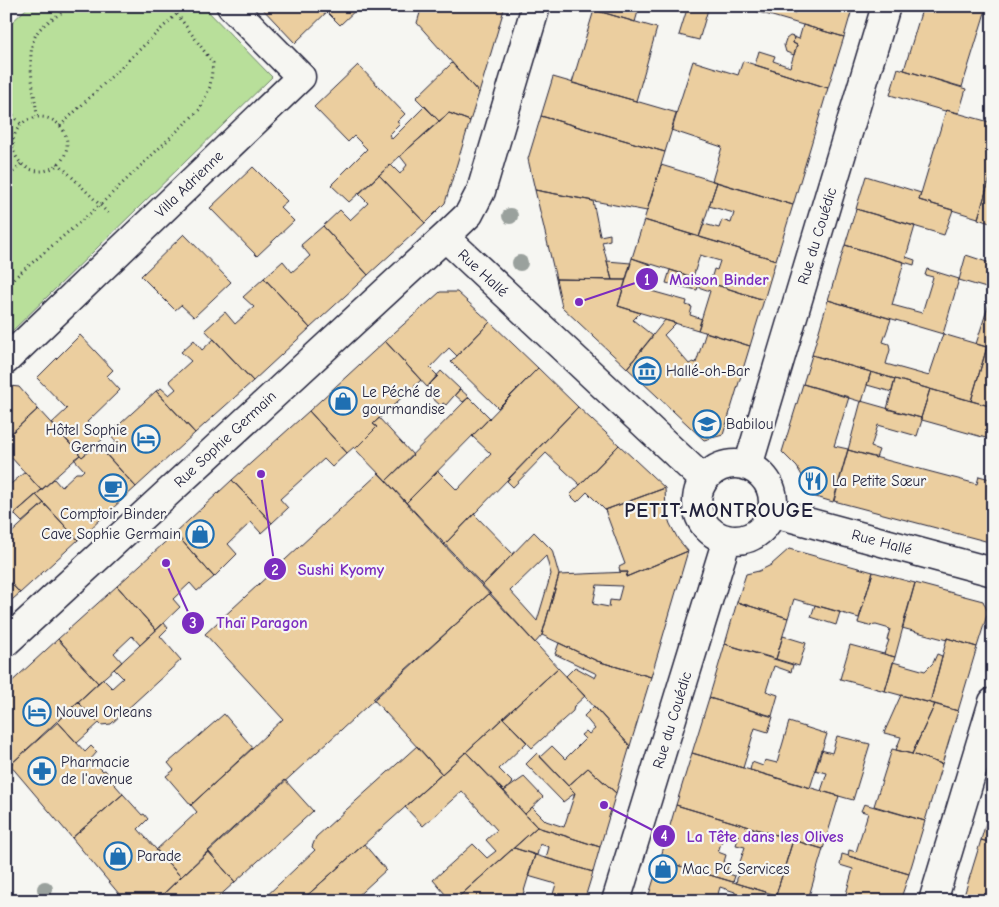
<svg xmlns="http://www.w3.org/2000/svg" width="999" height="907" viewBox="0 0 999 907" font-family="'Comic Neue',sans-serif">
<rect width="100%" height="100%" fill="#f6f6f2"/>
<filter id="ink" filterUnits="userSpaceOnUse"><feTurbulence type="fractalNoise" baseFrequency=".02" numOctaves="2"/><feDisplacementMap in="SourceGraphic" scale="10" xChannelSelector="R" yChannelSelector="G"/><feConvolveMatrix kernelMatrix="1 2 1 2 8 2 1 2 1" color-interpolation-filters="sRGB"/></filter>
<g filter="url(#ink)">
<!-- green -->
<path fill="#b8df9a" stroke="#6d806a" d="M29,6H203L272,77L6,337V28Z"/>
<!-- building -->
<path fill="#ebce9f" stroke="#22223b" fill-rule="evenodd" d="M260,6H333L295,43Z
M333,6H360L340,25L327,12Z
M422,6H505L479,93L417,23Z
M582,6H639V8L635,22Z
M688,6H709L699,40L679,35Z
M738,6H765L763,10L771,12L772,6H774L795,13L797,6H853L844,37Z
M923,6H987L962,87L904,70Z
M594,10L657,28L636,101L572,83Z
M803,25L844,37L828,88L755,65L759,51L775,56L773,61L790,67L797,45L793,43L794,37L799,39Z
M790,36L794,37L793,43L797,45L794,55L786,52L784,45L786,39Z
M693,61L738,75L743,61L828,88L793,205L712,181L722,147L671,130Z
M452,63L479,93L470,121L449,113L439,121L416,98Z
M358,65L405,114L397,122L400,124L389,135L392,139L425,106L439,121L349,202L331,185L367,149L354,136L348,142L314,107Z
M898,68L966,89L959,113L946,110L945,111L890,95Z
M553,77L677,113L665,152L541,116Z
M946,110L993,123V168L978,218L919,200Z
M449,113L470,121L445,203L425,223L379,175L391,165L400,174L407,165L400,156Z
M541,116L665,152L647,211L535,190L528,159Z
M661,165L717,182L699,237L644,220Z
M253,167L287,201L280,207L294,221L257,256L210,208Z
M991,174L993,175V224L978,219Z
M379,175L425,223L368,275L323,226L340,210L350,220L368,203L359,194Z
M866,176L921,193L919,200L953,210L944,235L856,209Z
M717,182L793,205L776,260L699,237L704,224L719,228L722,220L731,223L734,213L709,206Z
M535,190L593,201L600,236L610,234V240L602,242L612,280L556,279Z
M856,209L915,226L906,257L915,260L914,265L845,245Z
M644,220L776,260L764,300L710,283L714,269L717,270L720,261L700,255L693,277L632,258Z
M323,226L368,275L310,328L264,278L283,261L292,272L310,256L301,245Z
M184,234L231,282L194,317L181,305L175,310L141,276Z
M845,245L904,262L892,305L922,313L933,277L925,275L927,269L959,279L943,334L828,300Z
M966,255L993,264V290L959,280Z
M632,258L651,265L644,289L687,301L686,305L692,307L690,315L702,319L698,330L618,306Z
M607,261L631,263L626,280H612Z
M670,270L764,300L750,346L698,330L710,291L698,287L697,290L666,283Z
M264,278L310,328L253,381L205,330L225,312L235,324L254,307L243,297Z
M556,279L626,280L618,306L640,313L633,320L653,336L627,368L562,307Z
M993,291V349L976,344Z
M440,292H457L490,322L457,356L449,348L430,368L438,376L427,387L385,341Z
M828,300L891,319L883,342L889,344L890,350L886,364L929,376L943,334L987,347L971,401L812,355Z
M665,320L676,323L664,335L689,364L693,362L696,363L706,332L750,346L723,435L704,440L627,368Z
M490,322L538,368L498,408L451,362Z
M80,335L113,370L107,376L120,390L87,422L103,439L82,457L52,423L67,409L37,378Z
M214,339L253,381L195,433L156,391L161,388L169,395L176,389L169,381L191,361L181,352L194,340L202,350Z
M385,341L421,380L373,424L377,427L355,449L354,447L347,453L309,411Z
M987,347L993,349V407L971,401Z
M812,355L871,372L862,402L803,384Z
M538,368L578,407L444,545L406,503L438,471L457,490L491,454L472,436Z
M441,371L460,389L446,405L443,403L441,406L430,396L433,392L427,387Z
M871,372L895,379L892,392L867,385Z
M895,379L930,389L921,418L887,409Z
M803,384L849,397L834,446L848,449L833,502L809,495L804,479L797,467L782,452Z
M10,386L19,387L38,409L6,438V389Z
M460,389L469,397L463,402L455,395Z
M930,389L993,407V440L922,420L921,418Z
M156,391L195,433L136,487L105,453L116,442L109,434Z
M469,397L490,418L406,503L386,481Z
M861,401L921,418L922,420L917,436L878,425L871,447L879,450L876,458L848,450Z
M578,407L619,445L580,485L546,453L513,487L507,481Z
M38,409L80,455L41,490L9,455L6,457V438Z
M309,411L347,453L332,467L324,459L280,499L288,508L272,523L232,480Z
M379,418L413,455L386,481L355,449L377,427L373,424Z
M96,444L136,487L78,540L36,495L54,479L61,487L76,473H81L84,470L74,459L80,455L82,457Z
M619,445L665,488L605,510L587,492L577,502L570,495Z
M848,450L977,484L979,476L990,479L988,486L993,488V543L834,501Z
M25,472L41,490L14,514L6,524V488Z
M379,473L490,593L181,877L156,850L197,812L191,805L283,719L205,634Z
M232,480L272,523L261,533L251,522L228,544L237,554L214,577L175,533Z
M665,488L666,512L670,524L678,539L688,551L626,577L628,572H620L619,567L625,564L605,510Z
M36,495L44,503L22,522L14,514Z
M44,503L78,540L20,593L6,578V538Z
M474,514L513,554L482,586L444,545Z
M534,532L552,550L559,575L542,635L535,643L482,586ZM546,556L551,574L537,621L510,591Z
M175,533L214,577L197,591L190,583L173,599L180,607L156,630L117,586Z
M789,549L873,572L859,618L794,599L788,618L737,602L746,574L759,571L771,565Z
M688,551L651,677L597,661L542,635L559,575L628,572L626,577ZM597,585L622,586L618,601L610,600L609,607L593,604Z
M873,572L915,583L895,657L884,654L889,640H887L890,629L876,625L869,626L858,623Z
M6,578L20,593L6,605Z
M915,583L983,601L988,612L977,647L947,638V640L902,628Z
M117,586L156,630L140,645L132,636L114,653L122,662L98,683L58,639Z
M490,593L558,668L442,774L373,699Z
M737,602L788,618L776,659L725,644Z
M815,605L840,612L836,625L811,617Z
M164,623L168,628L160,636L181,660L111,724L101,725L78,702L103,679L112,688L123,678L114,669Z
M783,636L806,643L799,666L776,659Z
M947,638L977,647L958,711L930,703Z
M58,639L98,683L10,765L6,761V687Z
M559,643L597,661L651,677L630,746L566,676L575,667L595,678L597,674L555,654Z
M725,644L793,665L791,672L774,666L766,691L778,695L772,716L709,698Z
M850,645L895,657L885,691L840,679Z
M937,654L942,656L930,703L885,691L893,662L925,671L933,663Z
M558,668L585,696L574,706L573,711L532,748L503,718Z
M901,695L935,704L912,754L896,750L901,737L884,733Z
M709,698L773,717L768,732L755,728L743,768L692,753Z
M78,702L99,723L77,743L58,722Z
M935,704L958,711L942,764L912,754Z
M594,706L630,746L616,793L588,768L568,786L540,757L552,746L565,759L585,739L581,735L586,731L589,734L595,729L584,716Z
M224,714L253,748L191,805L166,776L174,770L168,763Z
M503,718L527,742L499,769L513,783L504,791L466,752Z
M58,722L85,752L91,746L97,752L91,759L103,771L105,770L111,777L109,778L123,794L72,838L10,765Z
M789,722L827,734L810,788L750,770L752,762L763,766L765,760L777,763Z
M837,736L870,744L853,800L821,791L827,773L815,770L821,750L832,753Z
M417,746L442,774L301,901H261L315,850L312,847L316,837Z
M892,749L912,754L942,764L925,821L874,806Z
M466,752L537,827L454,901H451L433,880L473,844L487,858L496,851L486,840L497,830L462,791L423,826L405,807Z
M537,753L575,793L563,802L526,764Z
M692,753L839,796L823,849L676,805Z
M588,768L616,793L600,847L537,827L525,814L532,807L546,821L564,827L575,793L568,786Z
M524,777L543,797L525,814L504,791Z
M285,780L313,811L235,882L208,851Z
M123,794L142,815L144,814L148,819L138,829L181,877L156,901H125L72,838Z
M864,804L925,821L909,874L848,856L849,850L856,852L868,813L861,811Z
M676,805L793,840L776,895L736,883L739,871H737L745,847L736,845L739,836L725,831L718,852L726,855L724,862L729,863L726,873L735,876L733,882L660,860Z
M991,805H993V843L981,840Z
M537,827L600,847L593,872L546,858L549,847L540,844L537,855L514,848Z
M793,840L823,849L809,896L821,900L820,901H795L776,895Z
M981,840L993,843V901H970L963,899Z
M364,844L386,870L352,901H301Z
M514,848L535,855L521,901H454Z
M208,851L235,882L214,901H156Z
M842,854L909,874L900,901H844L853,869L840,865Z
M535,855L593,872L584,901H551L556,884L528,876Z
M660,860L733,882L766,892L762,901L735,894V892L720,887L716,901H647Z"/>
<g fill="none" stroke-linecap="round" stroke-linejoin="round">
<!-- minor casing -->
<g stroke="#22223b" stroke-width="31">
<path id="minor" d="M536,6L481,191L469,214L445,237L704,480
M6,360L301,77L231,6
M697 502a38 38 0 1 1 76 0a38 38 0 1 1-76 0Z
M748,466L886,6
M770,512L993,572
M6,642L445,237
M616,901L727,539
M933,901L993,702"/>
</g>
<!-- path -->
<path stroke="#22223b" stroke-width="3" stroke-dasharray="1 4" stroke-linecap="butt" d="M6,108L21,124
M37,116C35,93 23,49 39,30C47,21 61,14 70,6
M13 144a27 27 0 1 1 54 0a27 27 0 1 1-54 0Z
M60,126L185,6
M58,163L109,214
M6,179L21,164
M6,285L100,205L200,109L210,87L213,63L177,14L167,6"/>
<!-- minor -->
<use href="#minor" stroke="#f6f6f2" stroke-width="28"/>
</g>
<!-- trees -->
<g fill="#9aa19d">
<circle cx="510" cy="216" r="8"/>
<circle cx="520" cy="263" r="8"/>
<circle cx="45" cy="889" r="8"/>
</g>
</g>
<!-- icons -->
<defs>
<g id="museum-ring" transform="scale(1.4375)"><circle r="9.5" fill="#f6f6f2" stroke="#1f6fb2" stroke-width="1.5"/><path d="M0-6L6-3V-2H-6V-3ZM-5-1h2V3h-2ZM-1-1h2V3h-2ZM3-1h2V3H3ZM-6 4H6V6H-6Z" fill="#1f6fb2"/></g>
<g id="shop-ring" transform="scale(1.4375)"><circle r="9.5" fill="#f6f6f2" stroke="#1f6fb2" stroke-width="1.5"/><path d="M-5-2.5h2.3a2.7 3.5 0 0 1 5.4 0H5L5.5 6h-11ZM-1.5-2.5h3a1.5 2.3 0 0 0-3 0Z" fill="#1f6fb2"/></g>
<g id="school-ring" transform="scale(1.4375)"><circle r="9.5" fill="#f6f6f2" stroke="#1f6fb2" stroke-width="1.5"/><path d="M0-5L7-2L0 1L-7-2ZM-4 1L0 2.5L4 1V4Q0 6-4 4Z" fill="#1f6fb2"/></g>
<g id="hotel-ring" transform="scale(1.4375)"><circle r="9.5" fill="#f6f6f2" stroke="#1f6fb2" stroke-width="1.5"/><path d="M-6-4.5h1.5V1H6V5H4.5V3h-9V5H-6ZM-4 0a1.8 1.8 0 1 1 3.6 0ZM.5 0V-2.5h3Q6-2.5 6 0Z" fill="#1f6fb2"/></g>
<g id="restaurant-ring" transform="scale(1.4375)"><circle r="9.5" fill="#f6f6f2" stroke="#1f6fb2" stroke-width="1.5"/><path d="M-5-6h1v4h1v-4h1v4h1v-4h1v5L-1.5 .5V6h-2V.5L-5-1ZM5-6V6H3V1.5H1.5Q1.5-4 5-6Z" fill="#1f6fb2"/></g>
<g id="cafe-ring" transform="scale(1.4375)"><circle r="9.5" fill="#f6f6f2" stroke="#1f6fb2" stroke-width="1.5"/><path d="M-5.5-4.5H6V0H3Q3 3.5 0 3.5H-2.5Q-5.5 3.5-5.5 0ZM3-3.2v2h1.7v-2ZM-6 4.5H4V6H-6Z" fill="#1f6fb2"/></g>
<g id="pharmacy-ring" transform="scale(1.4375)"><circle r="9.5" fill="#f6f6f2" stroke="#1f6fb2" stroke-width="1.5"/><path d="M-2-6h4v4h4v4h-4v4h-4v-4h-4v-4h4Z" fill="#1f6fb2"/></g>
</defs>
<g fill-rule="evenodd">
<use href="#museum-ring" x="647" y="371"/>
<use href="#shop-ring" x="343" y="401"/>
<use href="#school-ring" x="707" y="424"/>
<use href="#hotel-ring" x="146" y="439"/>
<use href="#restaurant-ring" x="813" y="481"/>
<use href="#cafe-ring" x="113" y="488"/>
<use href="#shop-ring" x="200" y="534"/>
<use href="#hotel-ring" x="37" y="712"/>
<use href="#pharmacy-ring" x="42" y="771"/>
<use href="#shop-ring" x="118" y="856"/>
<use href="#shop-ring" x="663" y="869"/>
</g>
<g text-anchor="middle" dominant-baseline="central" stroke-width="4.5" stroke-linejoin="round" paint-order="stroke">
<!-- street labels -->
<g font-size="15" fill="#22223b" stroke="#f6f6f2">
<text transform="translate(189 184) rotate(-44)">Villa Adrienne</text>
<text transform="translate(817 236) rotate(-73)">Rue du Couédic</text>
<text transform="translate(483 273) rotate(43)">Rue Hallé</text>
<text transform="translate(225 439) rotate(-43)">Rue Sophie Germain</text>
<text transform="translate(882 542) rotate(15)">Rue Hallé</text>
<text transform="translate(672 720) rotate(-73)">Rue du Couédic</text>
</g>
<!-- poi labels -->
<g font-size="15" fill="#22223b" stroke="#f6f6f2" text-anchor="start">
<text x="666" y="371">Hallé-oh-Bar</text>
<text x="362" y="392">Le Péché de<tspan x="362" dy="17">gourmandise</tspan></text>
<text x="726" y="424">Babilou</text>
<text x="127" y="430" text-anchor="end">Hôtel Sophie<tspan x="127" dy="17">Germain</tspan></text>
<text x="832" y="481">La Petite Sœur</text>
<text x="113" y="514" text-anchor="middle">Comptoir Binder</text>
<text x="181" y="534" text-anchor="end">Cave Sophie Germain</text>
<text x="56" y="712">Nouvel Orleans</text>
<text x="61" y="762">Pharmacie<tspan x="61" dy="17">de l'avenue</tspan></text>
<text x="137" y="856">Parade</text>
<text x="682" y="869">Mac PC Services</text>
</g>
<!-- district labels -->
<g font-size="20" font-weight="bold" letter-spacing="1" fill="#22223b" stroke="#f6f6f2">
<text x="719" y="510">PETIT-MONTROUGE</text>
</g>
</g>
<!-- callouts -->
<path fill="none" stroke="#7b2cbf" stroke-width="2" d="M579 302L647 279M261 474L275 569M166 563L193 623M604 805L664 836"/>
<g fill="#7b2cbf" stroke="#f6f6f2" stroke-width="2">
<circle cx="579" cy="302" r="5"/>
<circle cx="261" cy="474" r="5"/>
<circle cx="166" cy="563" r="5"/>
<circle cx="604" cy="805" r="5"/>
<circle cx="647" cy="279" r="12"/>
<circle cx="275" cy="569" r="12"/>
<circle cx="193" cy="623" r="12"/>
<circle cx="664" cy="836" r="12"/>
</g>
<g font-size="15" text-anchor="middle" font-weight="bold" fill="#fff">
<text x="647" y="285">1</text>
<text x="275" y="575">2</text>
<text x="193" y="628">3</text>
<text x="664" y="841">4</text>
</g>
<g font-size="16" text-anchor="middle" font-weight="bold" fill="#7b2cbf" stroke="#f6f6f2" stroke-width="4.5" stroke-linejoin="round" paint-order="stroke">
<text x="719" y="285">Maison Binder</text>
<text x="341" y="575">Sushi Kyomy</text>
<text x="262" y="628">Thaï Paragon</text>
<text x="765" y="842">La Tête dans les Olives</text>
</g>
<!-- margin -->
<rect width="999" height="907" fill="none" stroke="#f6f6f2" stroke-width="25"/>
<rect x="12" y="12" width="974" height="882" fill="none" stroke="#22223b" stroke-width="2" filter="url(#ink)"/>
</svg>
